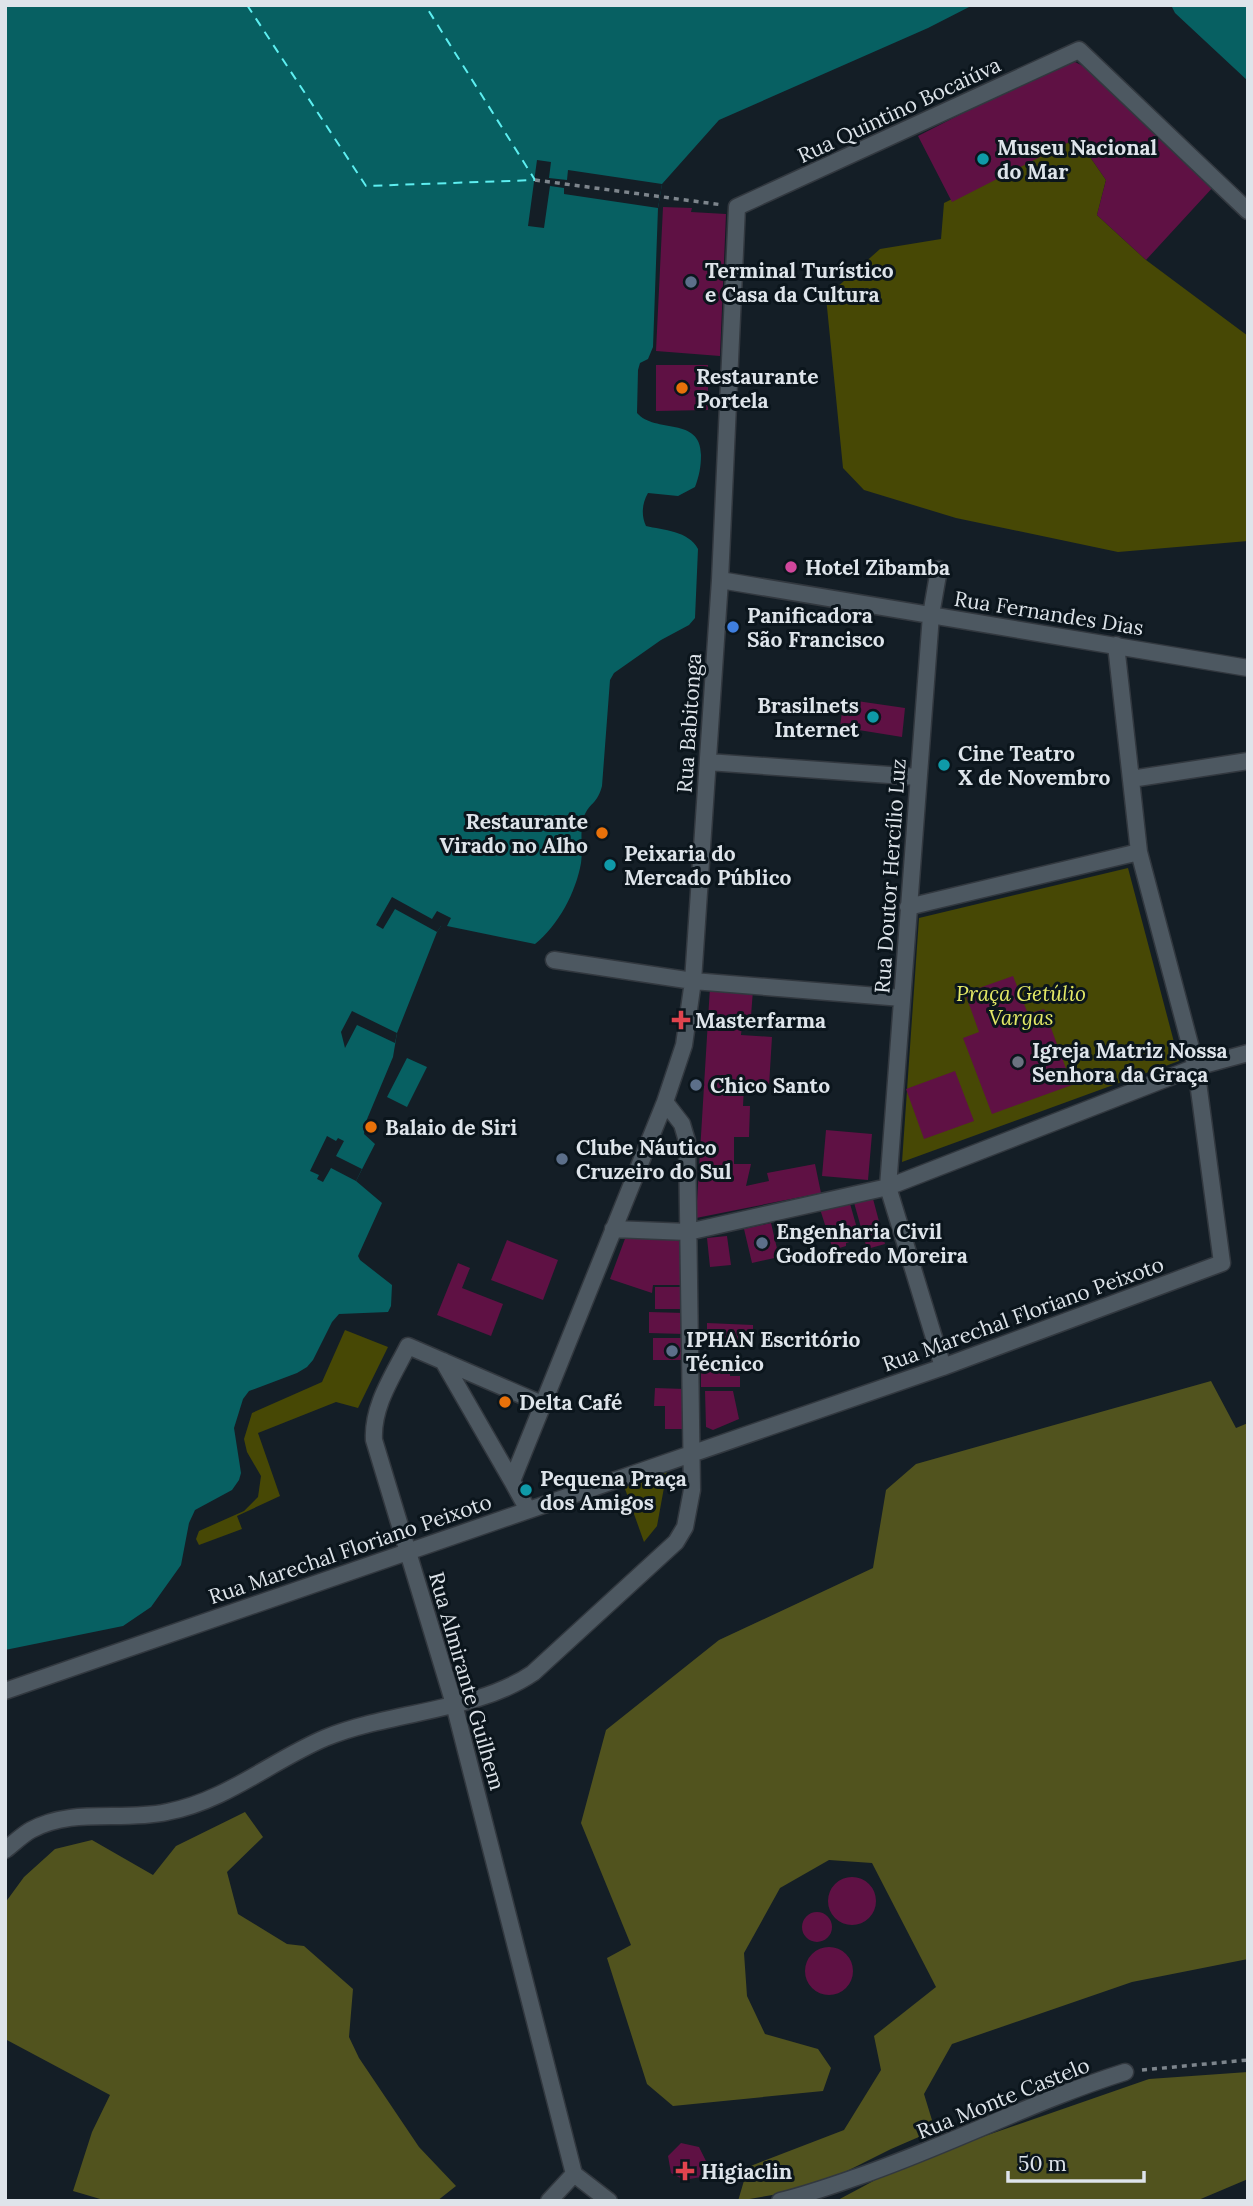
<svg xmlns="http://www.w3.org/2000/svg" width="1253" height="2206" viewBox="0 0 1253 2206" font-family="Lora,serif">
<rect width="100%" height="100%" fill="#141e26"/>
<!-- green -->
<path fill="#474805" d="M1077,138L1106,180L1097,215L1146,260L1248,336V541L1118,552L956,518L864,490L843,468L826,297L880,249L941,239L944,203Z
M1128,868L1179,1061L902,1162L919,918Z
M345,1330L388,1347L358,1408L336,1402L258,1433L280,1496L237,1516L242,1529L199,1545L196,1539L199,1531L244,1511L258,1497L261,1476L247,1452L244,1439L252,1413L322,1382Z
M667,1471L657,1526L644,1542L624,1486Z"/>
<!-- forest -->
<path fill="#51531e" d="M1211,1381L1236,1428L1248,1423V1959L1132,1982L952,2044L924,2094L935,2130L891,2149L813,2188L738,2201L748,2167L844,2130L881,2070L874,2036L936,1987L872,1863L829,1860L780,1888L744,1953L747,1996L765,2034L818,2049L831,2068L823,2091L673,2106L647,2084L607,1958L631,1945L581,1823L606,1730L719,1640L873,1568L886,1490L916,1464Z
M245,1812L263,1837L227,1872L238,1914L287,1944L304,1946L353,1989L349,2037L359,2058L419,2147L456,2186L437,2201H107L73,2191L92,2132L110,2095L5,2039V1903L24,1877L55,1849L92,1840L153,1875L176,1846Z
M1248,2072V2179L1196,2201H836L907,2163L1149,2079Z"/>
<!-- water -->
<path fill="#076062" d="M5,5H973L928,28L719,120L662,184L658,208L653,347L648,359L640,363L638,370L637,413C655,434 701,416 701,455C701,467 699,476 695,487L678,496L648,493C642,503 641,516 646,526C663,530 689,531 698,549L695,618L689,625L661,640L614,673L610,680L602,786C597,804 591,802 585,814C579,824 583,850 581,863C576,892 558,926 535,944L447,926H441L437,932L397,1033L393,1057L365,1124L364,1134L375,1144L356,1181L382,1203L358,1256L360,1260L392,1285L391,1306L388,1312L339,1314L332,1322L313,1360L307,1367L297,1373L249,1391L243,1399L234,1428L241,1473L239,1480L232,1490L195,1510L189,1523L181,1565L151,1607L123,1626L5,1650Z
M1171,5H1248V81L1175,13Z
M407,1058L427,1067L407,1107L387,1097Z"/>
<!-- pier -->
<path fill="#141e26" d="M537,160L551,162L549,178L567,180L568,170L662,184L658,208L564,194V188L550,186L544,228L528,226Z
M392,897L432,919L437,911L451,918L447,926H441L437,932L395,909L383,929L376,925Z
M352,1011L397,1033L395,1043L357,1025L345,1048L341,1032Z
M327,1136L336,1141L338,1138L344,1141L336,1156L362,1169L356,1181L331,1168L323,1182L317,1179L319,1175L310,1171Z"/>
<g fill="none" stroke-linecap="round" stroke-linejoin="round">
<!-- ferry -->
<path stroke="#5deef0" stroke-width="2" stroke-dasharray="9 7" stroke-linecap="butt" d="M247,5L366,186L535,180L425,5"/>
</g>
<!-- building -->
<path fill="#5f1144" d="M1069,59L1087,68L1215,185L1146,260L1097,215L1106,180L1077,138L952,202L918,136Z
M663,207L692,208L691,212L726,214L720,356L656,351Z
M656,365H708V410L656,411Z
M850,700L905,708L902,737L840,727L843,704H848Z
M1013,976L1028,1014L1044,1009L1072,1085L992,1114L963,1038L979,1032L965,993Z
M710,987L753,990L751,1016L743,1015L741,1035L772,1037L769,1086H744L743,1106H750L749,1137H734V1164H751L746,1186L769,1181L767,1173L815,1164L821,1193L696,1218Z
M955,1071L974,1121L924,1139L906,1089Z
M826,1130L872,1134L868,1180L822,1176Z
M872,1195L885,1244L867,1249L853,1199Z
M849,1200L860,1239L846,1243V1246L833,1250L820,1209Z
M771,1223L779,1257L752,1263L744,1229Z
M626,1236L681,1237L682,1285H653L652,1293L610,1279Z
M727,1236L731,1265L710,1267L707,1238Z
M507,1240L558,1260L543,1300L491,1280Z
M458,1263L470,1268L462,1288L503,1304L491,1336L437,1315Z
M655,1287H683V1309H655Z
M649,1312L684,1313V1334L649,1333Z
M707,1323L753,1325V1347L707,1344Z
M653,1338H683V1360H653Z
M701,1365H730V1376H740V1387H701Z
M655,1388L685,1389L684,1429H665V1406H654Z
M705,1391H733L739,1419L713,1430L706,1427Z
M828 1901a24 24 0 1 1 48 0a24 24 0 1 1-48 0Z
M802 1927a15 15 0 1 1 30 0a15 15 0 1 1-30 0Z
M805 1971a24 24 0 1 1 48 0a24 24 0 1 1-48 0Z
M681,2143L699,2147L706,2161L701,2177L684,2180L671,2173L668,2156Z"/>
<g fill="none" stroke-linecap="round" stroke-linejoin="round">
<!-- street casing -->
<g stroke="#32383f" stroke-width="19">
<path id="street" d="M939,569L931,615L888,1187L943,1367
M720,580L1248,668
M708,762L918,777
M1131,779L1248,761
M908,907L1139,852
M554,960L693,981L902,998
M613,1229L688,1232L888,1187L1196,1067L1248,1053
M443,1361L512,1481
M542,1404L408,1346C393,1376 372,1406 374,1440L454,1704L574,2174
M528,1510L512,1481L665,1102L684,1045L693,981L720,580L737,207L1079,50L1248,211
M5,1691L943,1367L1222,1263L1196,1067L1139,852L1116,645
M5,1850C13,1844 22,1835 31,1830C73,1807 121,1822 167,1812C226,1801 271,1761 325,1738C390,1711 476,1712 533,1673L676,1542L685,1527L692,1490L687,1141L682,1124L665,1102
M574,2174L609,2201
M549,2201L574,2174
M780,2201C806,2195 831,2186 857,2177C948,2146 1033,2101 1125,2072"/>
</g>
<!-- path -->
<path stroke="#7d858c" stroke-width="3.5" stroke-dasharray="5 5" stroke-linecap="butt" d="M535,180L723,205
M1142,2070L1248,2060"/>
<!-- street -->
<use href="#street" stroke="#4d5861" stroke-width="16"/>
</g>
<!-- markers -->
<g fill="#0f9aa8" stroke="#0b151c" stroke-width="2.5">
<circle cx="983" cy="159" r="7"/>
<circle cx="873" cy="717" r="7"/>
<circle cx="944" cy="765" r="7"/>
<circle cx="610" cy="865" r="7"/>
<circle cx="526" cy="1490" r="7"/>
</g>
<g fill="#5c6f8a" stroke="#0b151c" stroke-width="2.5">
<circle cx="691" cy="282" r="7"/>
<circle cx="696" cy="1085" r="7"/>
<circle cx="562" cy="1159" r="7"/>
<circle cx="762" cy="1243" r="7"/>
<circle cx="672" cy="1351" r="7"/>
</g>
<g fill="#e8710a" stroke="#0b151c" stroke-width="2.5">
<circle cx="682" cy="388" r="7"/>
<circle cx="602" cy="833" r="7"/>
<circle cx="371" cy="1127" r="7"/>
<circle cx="505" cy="1402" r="7"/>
</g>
<circle fill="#d1479c" stroke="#0b151c" stroke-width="2.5" cx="791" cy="567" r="7"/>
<circle fill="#3f7fe0" stroke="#0b151c" stroke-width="2.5" cx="733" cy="627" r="7"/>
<g fill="#e0444e" stroke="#0b151c" stroke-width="2.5">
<path d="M677.5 1009.5h7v7h7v7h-7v7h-7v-7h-7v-7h7z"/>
<path d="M681.5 2160.5h7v7h7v7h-7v7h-7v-7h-7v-7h7z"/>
</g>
<circle fill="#6b7280" stroke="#0b151c" stroke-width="2.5" cx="1018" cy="1062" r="7"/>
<g text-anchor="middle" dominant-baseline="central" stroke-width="6" stroke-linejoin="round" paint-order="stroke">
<!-- street labels -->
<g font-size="21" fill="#dee4ea" stroke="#0b151c">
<text transform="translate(899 110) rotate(-25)">Rua Quintino Bocaiúva</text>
<text transform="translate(1049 613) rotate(9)">Rua Fernandes Dias</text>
<text transform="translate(689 723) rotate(-86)">Rua Babitonga</text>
<text transform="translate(890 876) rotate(-86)">Rua Doutor Hercílio Luz</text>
<text transform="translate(1023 1314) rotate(-20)">Rua Marechal Floriano Peixoto</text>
<text transform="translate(350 1549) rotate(-19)">Rua Marechal Floriano Peixoto</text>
<text transform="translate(467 1681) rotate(74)">Rua Almirante Guilhem</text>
<text transform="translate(1003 2098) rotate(-22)">Rua Monte Castelo</text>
</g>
<!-- poi labels -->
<g font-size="21" font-weight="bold" fill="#dee4ea" stroke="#0b151c" text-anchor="start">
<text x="997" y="147">Museu Nacional<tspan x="997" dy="24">do Mar</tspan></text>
<text x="705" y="270">Terminal Turístico<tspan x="705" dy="24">e Casa da Cultura</tspan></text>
<text x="696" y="376">Restaurante<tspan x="696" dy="24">Portela</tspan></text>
<text x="805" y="567">Hotel Zibamba</text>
<text x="747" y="615">Panificadora<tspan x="747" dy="24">São Francisco</tspan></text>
<text x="859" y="705" text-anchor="end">Brasilnets<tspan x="859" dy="24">Internet</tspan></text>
<text x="958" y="753">Cine Teatro<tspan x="958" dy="24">X de Novembro</tspan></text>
<text x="588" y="821" text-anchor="end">Restaurante<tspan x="588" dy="24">Virado no Alho</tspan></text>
<text x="624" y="853">Peixaria do<tspan x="624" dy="24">Mercado Público</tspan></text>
<text x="695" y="1020">Masterfarma</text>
<text x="1032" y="1050">Igreja Matriz Nossa<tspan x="1032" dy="24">Senhora da Graça</tspan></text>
<text x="710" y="1085">Chico Santo</text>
<text x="385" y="1127">Balaio de Siri</text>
<text x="576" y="1147">Clube Náutico<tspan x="576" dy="24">Cruzeiro do Sul</tspan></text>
<text x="776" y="1231">Engenharia Civil<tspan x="776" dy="24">Godofredo Moreira</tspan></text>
<text x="686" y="1339">IPHAN Escritório<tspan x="686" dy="24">Técnico</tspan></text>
<text x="519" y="1402">Delta Café</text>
<text x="540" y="1478">Pequena Praça<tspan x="540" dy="24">dos Amigos</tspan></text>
<text x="701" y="2171">Higiaclin</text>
</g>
<!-- park labels -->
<g font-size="21" font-style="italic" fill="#e4e966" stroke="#0b151c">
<text x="1021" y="993">Praça Getúlio<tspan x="1021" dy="24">Vargas</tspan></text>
</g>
</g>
<!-- border -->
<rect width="1253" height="2206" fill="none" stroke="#dee4ea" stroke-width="14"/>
<!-- scale -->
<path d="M1008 2171v10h136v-10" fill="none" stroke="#dee4ea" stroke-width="3.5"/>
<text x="1018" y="2171" font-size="21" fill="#dee4ea" stroke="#0b151c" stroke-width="5" paint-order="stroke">50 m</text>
</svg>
